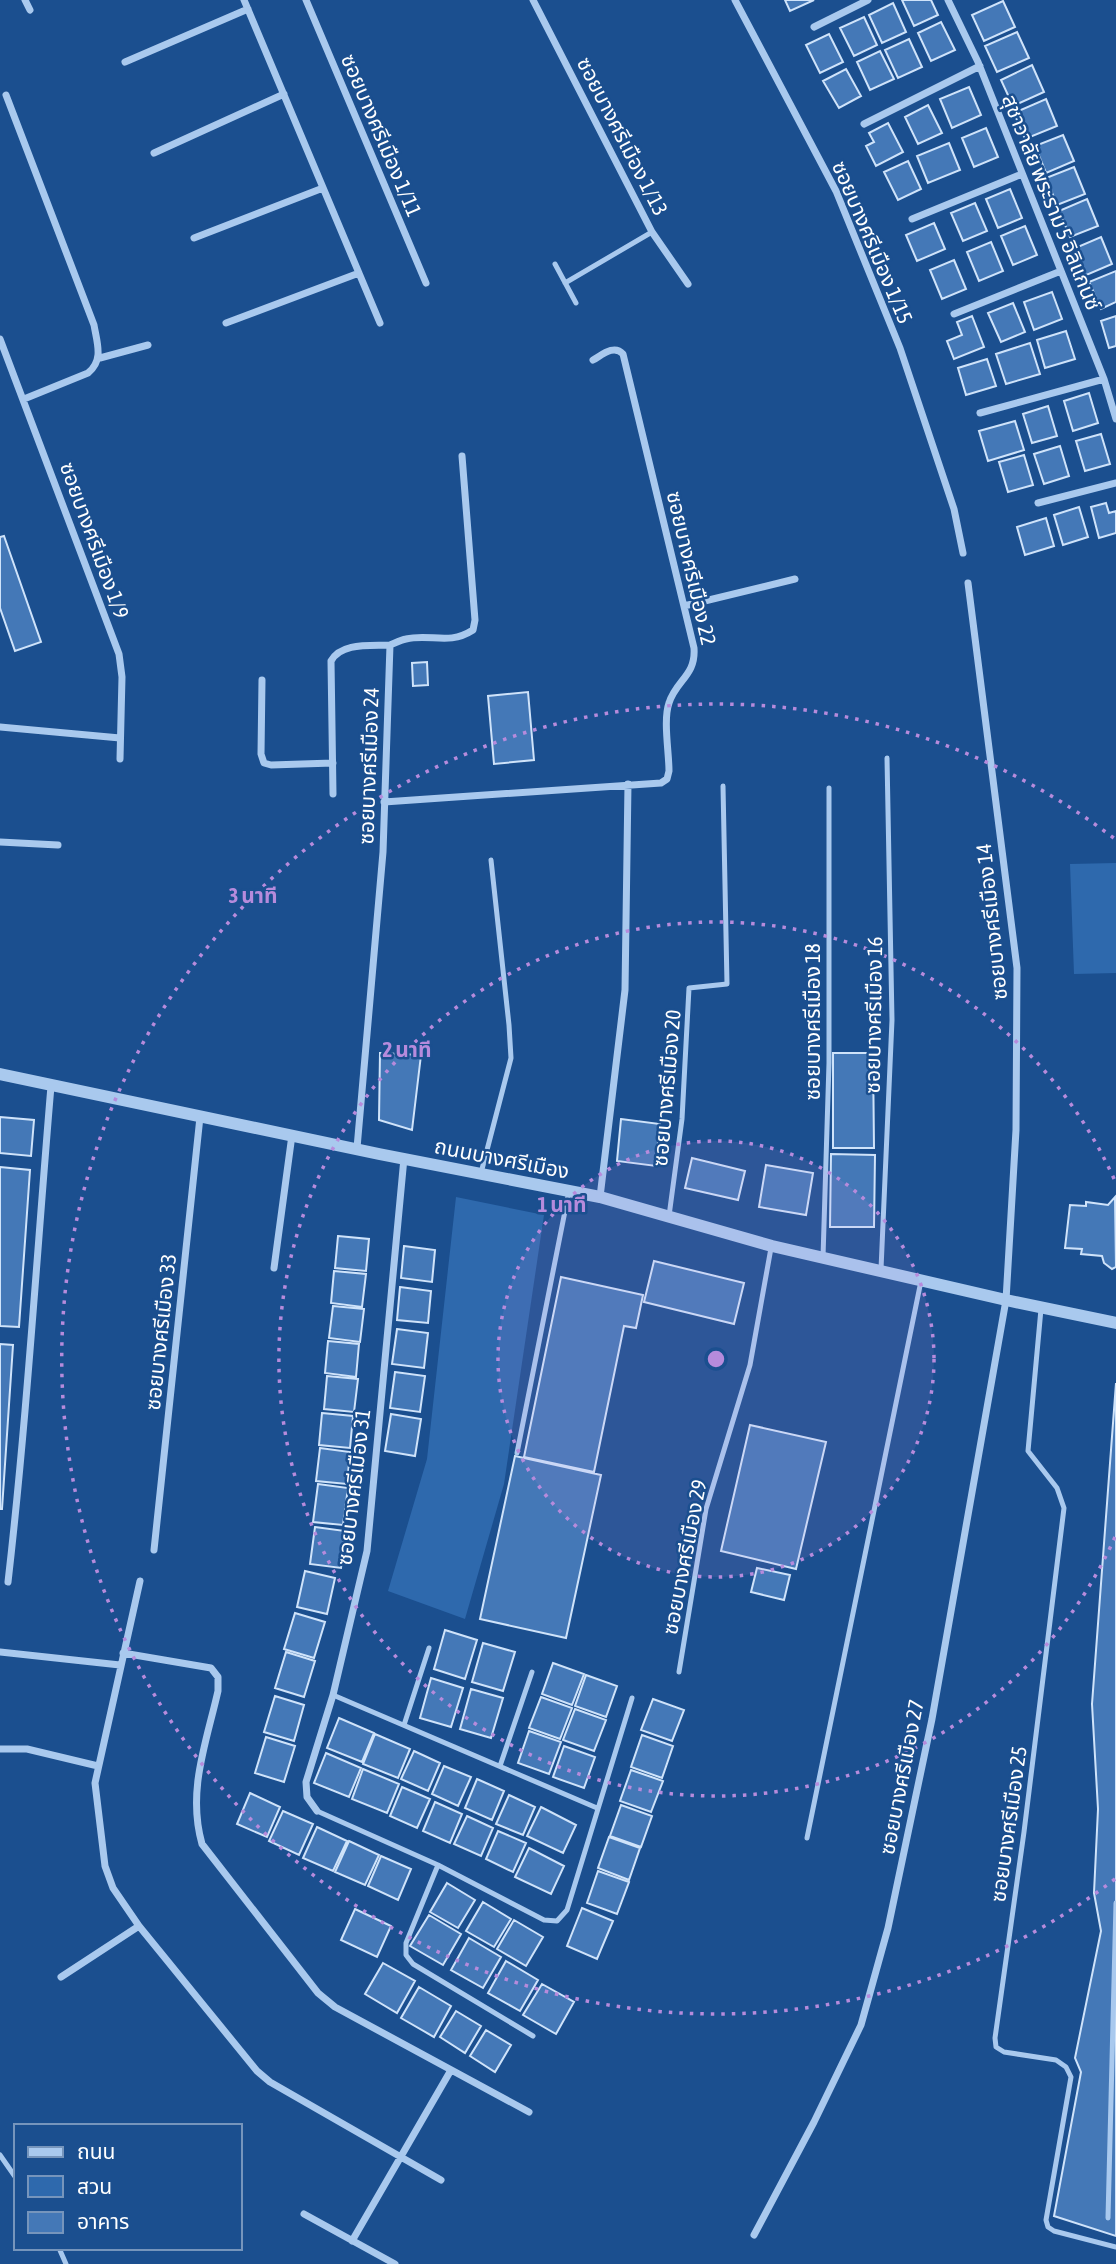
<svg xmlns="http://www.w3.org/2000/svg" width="1116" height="2264" viewBox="0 0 1116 2264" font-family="'Asap Condensed','Noto Sans Thai',sans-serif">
<rect width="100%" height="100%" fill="#1b4f8f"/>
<!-- green -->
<path fill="#2e69ad" d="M1116,863V973L1074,974L1070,864Z
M456,1197L544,1215L504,1484L465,1619L388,1591L427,1459Z"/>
<!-- building -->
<path fill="#4478b7" stroke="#cfe3fa" stroke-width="2" d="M785,0H814L790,11Z
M902,0H931L938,15L914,26Z
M1003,1L1015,27L984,41L972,15Z
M893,3L906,32L882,43L869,15Z
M864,17L877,45L854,56L840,28Z
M941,22L955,50L931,61L918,33Z
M1017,32L1029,58L997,72L985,46Z
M829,34L843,62L820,73L806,45Z
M909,39L922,67L898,78L885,50Z
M880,51L894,79L870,90L857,62Z
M1032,65L1044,92L1013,106L1001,80Z
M846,69L861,96L839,108L823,81Z
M969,87L981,115L952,128L940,99Z
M1046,99L1057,126L1025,139L1014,113Z
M928,105L942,133L918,144L905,117Z
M888,123L903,152L876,166L866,146L874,142L869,133Z
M986,128L998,157L974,167L962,138Z
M1063,135L1074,161L1046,173L1035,146Z
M949,143L960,170L928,183L917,156Z
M908,161L921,189L898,200L884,172Z
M1074,167L1085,194L1057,205L1046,178Z
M1010,189L1022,218L998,228L986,199Z
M1087,199L1098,226L1070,237L1059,211Z
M975,203L987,231L963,241L951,213Z
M934,223L945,249L917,261L906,235Z
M1025,226L1037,255L1013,265L1001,236Z
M1101,237L1112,264L1084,276L1073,249Z
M991,242L1003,271L979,281L967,252Z
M954,260L966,289L942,299L930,270Z
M1116,271V302L1101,309L1089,282Z
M1052,292L1062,319L1034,330L1024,302Z
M1013,303L1025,332L1001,342L988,313Z
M972,316L984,347L954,359L947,341L962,335L957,322Z
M1116,316V346L1109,348L1101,321Z
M1066,331L1075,359L1045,368L1037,340Z
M1030,343L1040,374L1006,384L996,354Z
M987,359L996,386L966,395L958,368Z
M1089,393L1098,423L1073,431L1064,401Z
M1048,406L1057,436L1032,443L1023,414Z
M1015,421L1024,450L988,461L979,431Z
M1101,434L1110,464L1085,471L1076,441Z
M1060,446L1069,476L1044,484L1034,454Z
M1024,455L1033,485L1008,492L999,462Z
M1106,503L1109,513L1116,511V533L1099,538L1091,507Z
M1079,507L1088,537L1063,545L1054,515Z
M1046,518L1054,546L1025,555L1017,527Z
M4,536L41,642L15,651L0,608V537Z
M427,662L428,685L413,686L412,663Z
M528,692L534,760L494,764L488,696Z
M380,1053L421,1055L412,1130L379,1120Z
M833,1053H873L874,1148H833Z
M0,1117L34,1120L31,1156L0,1153Z
M621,1119L660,1124L656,1166L617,1161Z
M831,1154L875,1155L874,1227H830Z
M692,1158L745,1171L738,1200L685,1188Z
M766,1165L813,1173L806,1215L759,1207Z
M0,1167L30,1170L19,1327L0,1326Z
M1115,1197L1116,1267L1112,1269L1104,1263L1102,1256L1081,1254L1082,1249L1065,1248L1070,1205L1086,1206V1202L1108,1205Z
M338,1236L369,1239L366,1271L335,1268Z
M404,1246L435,1250L432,1282L401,1278Z
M654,1261L744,1283L734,1324L644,1302Z
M334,1271L366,1274L362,1307L331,1303Z
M561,1277L643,1295L636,1328L624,1326L594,1472L524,1457Z
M400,1287L431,1291L428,1323L397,1320Z
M333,1306L364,1309L360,1342L329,1338Z
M397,1329L428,1333L424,1368L392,1364Z
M328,1341L359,1344L356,1377L325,1373Z
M0,1344L13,1345L2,1509H0Z
M395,1372L425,1376L420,1412L390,1408Z
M327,1376L358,1379L354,1412L324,1409Z
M1116,1383V2236L1054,2216L1081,2072L1075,2058L1101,1931L1094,1893L1098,1809L1092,1704Z
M322,1413L353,1416L350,1448L319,1445Z
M391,1414L421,1419L415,1456L385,1451Z
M750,1425L826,1442L796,1569L721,1551Z
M320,1448L350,1452L347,1484L316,1481Z
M515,1456L601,1475L566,1638L480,1619Z
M318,1484L348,1488L343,1525L313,1522Z
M315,1527L345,1531L341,1568L310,1564Z
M757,1568L790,1575L784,1600L751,1592Z
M305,1571L335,1578L327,1614L297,1607Z
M295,1613L325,1622L314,1658L284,1649Z
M445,1630L477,1640L465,1679L434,1669Z
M483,1643L515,1652L503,1691L472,1682Z
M286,1652L315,1661L304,1697L275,1688Z
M553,1663L584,1674L572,1705L542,1694Z
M586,1675L617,1686L606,1717L575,1706Z
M431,1678L463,1688L451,1727L420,1718Z
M471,1689L503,1698L491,1738L460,1729Z
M275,1696L304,1705L294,1741L264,1732Z
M541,1697L572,1708L560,1739L529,1728Z
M653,1699L684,1710L672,1741L641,1730Z
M575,1709L606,1720L594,1751L563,1740Z
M339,1718L374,1733L362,1762L327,1748Z
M529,1731L561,1742L549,1774L518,1763Z
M375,1734L410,1749L398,1778L363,1764Z
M642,1735L673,1746L662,1778L631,1767Z
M266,1737L295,1746L284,1782L255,1773Z
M564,1746L595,1757L584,1788L553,1777Z
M414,1751L440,1763L428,1791L401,1779Z
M326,1753L361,1768L349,1797L314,1783Z
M444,1766L471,1777L458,1806L432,1794Z
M363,1769L399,1784L387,1813L352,1799Z
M631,1770L663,1781L651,1812L620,1801Z
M477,1779L504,1791L492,1820L465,1808Z
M402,1787L430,1799L417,1828L390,1816Z
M250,1793L280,1807L267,1837L237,1824Z
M509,1795L535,1807L523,1835L496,1824Z
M435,1802L462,1814L450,1843L423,1831Z
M621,1805L652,1816L641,1847L610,1836Z
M541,1807L576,1825L563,1853L527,1836Z
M283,1811L313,1824L299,1855L269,1841Z
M467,1816L493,1828L481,1856L454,1844Z
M317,1827L347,1841L333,1871L303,1858Z
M498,1831L526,1843L513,1872L486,1859Z
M609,1837L640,1848L629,1880L598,1868Z
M349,1841L379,1855L365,1885L335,1872Z
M529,1848L564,1866L551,1894L515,1877Z
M381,1856L411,1869L398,1900L368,1886Z
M598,1871L629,1882L617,1914L587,1903Z
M447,1883L475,1900L458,1928L430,1912Z
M483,1902L511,1919L494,1947L466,1931Z
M582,1908L613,1921L597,1959L567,1946Z
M355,1909L391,1926L377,1957L341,1940Z
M429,1915L461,1934L443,1965L410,1946Z
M514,1920L543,1937L526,1966L497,1949Z
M469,1938L501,1957L483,1988L451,1970Z
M506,1961L538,1980L520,2011L488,1993Z
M383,1963L415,1981L397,2013L365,1994Z
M542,1984L574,2002L556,2034L523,2015Z
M419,1987L451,2006L434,2037L401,2018Z
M456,2011L481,2026L465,2053L440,2037Z
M486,2030L511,2045L495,2072L470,2056Z"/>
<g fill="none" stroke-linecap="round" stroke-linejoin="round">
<!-- service -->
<path stroke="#a9c9ee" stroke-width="5" d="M555,264L576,303
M565,283L652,232
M481,1173L511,1058L509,1025L491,860
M669,1216L682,1119L689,988L727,984L723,786
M823,1257L829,1063V788
M881,1269L892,1020L887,758
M1041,1309L1028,1451L1057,1488L1064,1508L1024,1832L995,2038L996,2047L1004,2052L1056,2060L1066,2067L1071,2077L1046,2220L1048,2227L1054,2231L1116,2247
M517,1453L569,1191
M679,1672L706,1509L750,1365L771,1248
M333,1695L597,1808
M404,1725L429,1648
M500,1766L532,1672
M317,1811L438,1865L544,1920L557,1921L567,1910L632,1698
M807,1838L921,1281
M438,1865L406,1943V1955L413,1964L533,2036
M0,2155L16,2178
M1108,2218L1116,1903
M59,2248L66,2264"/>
<!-- minor -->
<path stroke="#a9c9ee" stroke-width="7" d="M25,0L30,10
M244,0L380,323
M306,0L426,283
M533,0L652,232L688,284
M735,0L836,191L900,348L954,509L963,553
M948,0L978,62L1104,379L1116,419
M814,27L868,0
M125,62L248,9
M6,95L94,325C97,343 104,360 88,373L24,399
M864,124L980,66
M154,153L284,94
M912,219L1022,174
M194,238L323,188
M954,314L1061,271
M226,323L359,273
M0,339L119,654L122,677L120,759
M100,358L148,345
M980,413L1104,379
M1038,503L1116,483
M684,606L795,579
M262,680L261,754L264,763L271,765L333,763
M0,727L120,738
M333,794L331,661C341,642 371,646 390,645
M384,802L661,783L667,779L669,771C669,752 663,720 669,703C676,680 696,676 694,648L623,354C614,344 602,355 593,360
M0,842L58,845
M357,1148L383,852L390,645C395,643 401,640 406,639C431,633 448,646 473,630L475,620L462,456
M600,1197L625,990L628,784
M274,1268L292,1135
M154,1550L200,1117
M140,1581L95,1783L105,1866L113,1888L139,1926L257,2071L270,2082L441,2180
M8,1582C27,1417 37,1251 51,1086
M0,1652L120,1665
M123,1653L211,1668L218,1677V1691C206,1744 187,1791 202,1844L318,1993L335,2007L529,2112
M0,1749H27L98,1766
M317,1811L307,1797L306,1782L333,1695L367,1551L404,1158
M61,1977L139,1926
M304,2214L395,2264
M754,2235L814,2122L861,2025L888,1928L932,1719L1006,1300L1016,1130L1017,968L968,583
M352,2241L451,2070"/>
<!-- tertiary -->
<path stroke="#a9c9ee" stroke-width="12" d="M0,1074L379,1154L600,1197L772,1246L1006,1300L1116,1323"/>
</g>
<!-- distance rings -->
<circle cx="716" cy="1359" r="218" fill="#b68bdc" fill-opacity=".12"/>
<g fill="none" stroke="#b68bdc" stroke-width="3.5" stroke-dasharray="3.5 7">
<circle cx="716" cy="1359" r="218"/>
<path d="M1115 1537A437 437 0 1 1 1115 1181"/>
<path d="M1115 1879A655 655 0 1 1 1115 839"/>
</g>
<g text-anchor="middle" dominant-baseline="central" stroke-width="5" stroke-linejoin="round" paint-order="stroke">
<!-- street labels -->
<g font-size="21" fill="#fff" stroke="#1b4f8f">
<text transform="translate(382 135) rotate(67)">ซอยบางศรีเมือง 1/11</text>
<text transform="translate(623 136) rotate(63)">ซอยบางศรีเมือง 1/13</text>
<text transform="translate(1052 202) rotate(68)">สุชาวาลัย พระราม 5 อิลิแกนซ์</text>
<text transform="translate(873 242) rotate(67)">ซอยบางศรีเมือง 1/15</text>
<text transform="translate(95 540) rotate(70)">ซอยบางศรีเมือง 1/9</text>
<text transform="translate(692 568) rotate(77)">ซอยบางศรีเมือง 22</text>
<text transform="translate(368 766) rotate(-88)">ซอยบางศรีเมือง 24</text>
<text transform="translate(991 922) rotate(-96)">ซอยบางศรีเมือง 14</text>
<text transform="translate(873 1015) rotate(-89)">ซอยบางศรีเมือง 16</text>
<text transform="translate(812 1022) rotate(-90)">ซอยบางศรีเมือง 18</text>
<text transform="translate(666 1088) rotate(-85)">ซอยบางศรีเมือง 20</text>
<text transform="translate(502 1158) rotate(11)">ถนนบางศรีเมือง</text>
<text transform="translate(160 1332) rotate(-84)">ซอยบางศรีเมือง 33</text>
<text transform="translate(353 1487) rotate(-83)">ซอยบางศรีเมือง 31</text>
<text transform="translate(684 1557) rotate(-79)">ซอยบางศรีเมือง 29</text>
<text transform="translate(901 1777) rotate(-79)">ซอยบางศรีเมือง 27</text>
<text transform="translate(1008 1824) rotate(-82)">ซอยบางศรีเมือง 25</text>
</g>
</g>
<circle cx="716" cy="1359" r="10" fill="#b68bdc" stroke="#1b4f8f" stroke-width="3.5"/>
<g font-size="21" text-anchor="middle" font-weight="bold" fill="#b68bdc" stroke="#1b4f8f" stroke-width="5" stroke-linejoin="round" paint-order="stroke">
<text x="253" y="903">3 นาที</text>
<text x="407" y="1057">2 นาที</text>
<text x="562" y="1212">1 นาที</text>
</g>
<!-- legend -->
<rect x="14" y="2124" width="228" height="126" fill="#1b4f8f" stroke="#7695bc" stroke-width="2"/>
<rect x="28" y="2147" width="35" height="10" fill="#a9c9ee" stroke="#7695bc" stroke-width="2"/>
<text x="77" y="2159" font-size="21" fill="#ffffff">ถนน</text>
<rect x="28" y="2176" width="35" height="21" fill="#2e69ad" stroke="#7695bc" stroke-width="2"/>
<text x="77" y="2194" font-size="21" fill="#ffffff">สวน</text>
<rect x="28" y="2212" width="35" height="21" fill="#4478b7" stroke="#7695bc" stroke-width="2"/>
<text x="77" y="2229" font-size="21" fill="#ffffff">อาคาร</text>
</svg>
